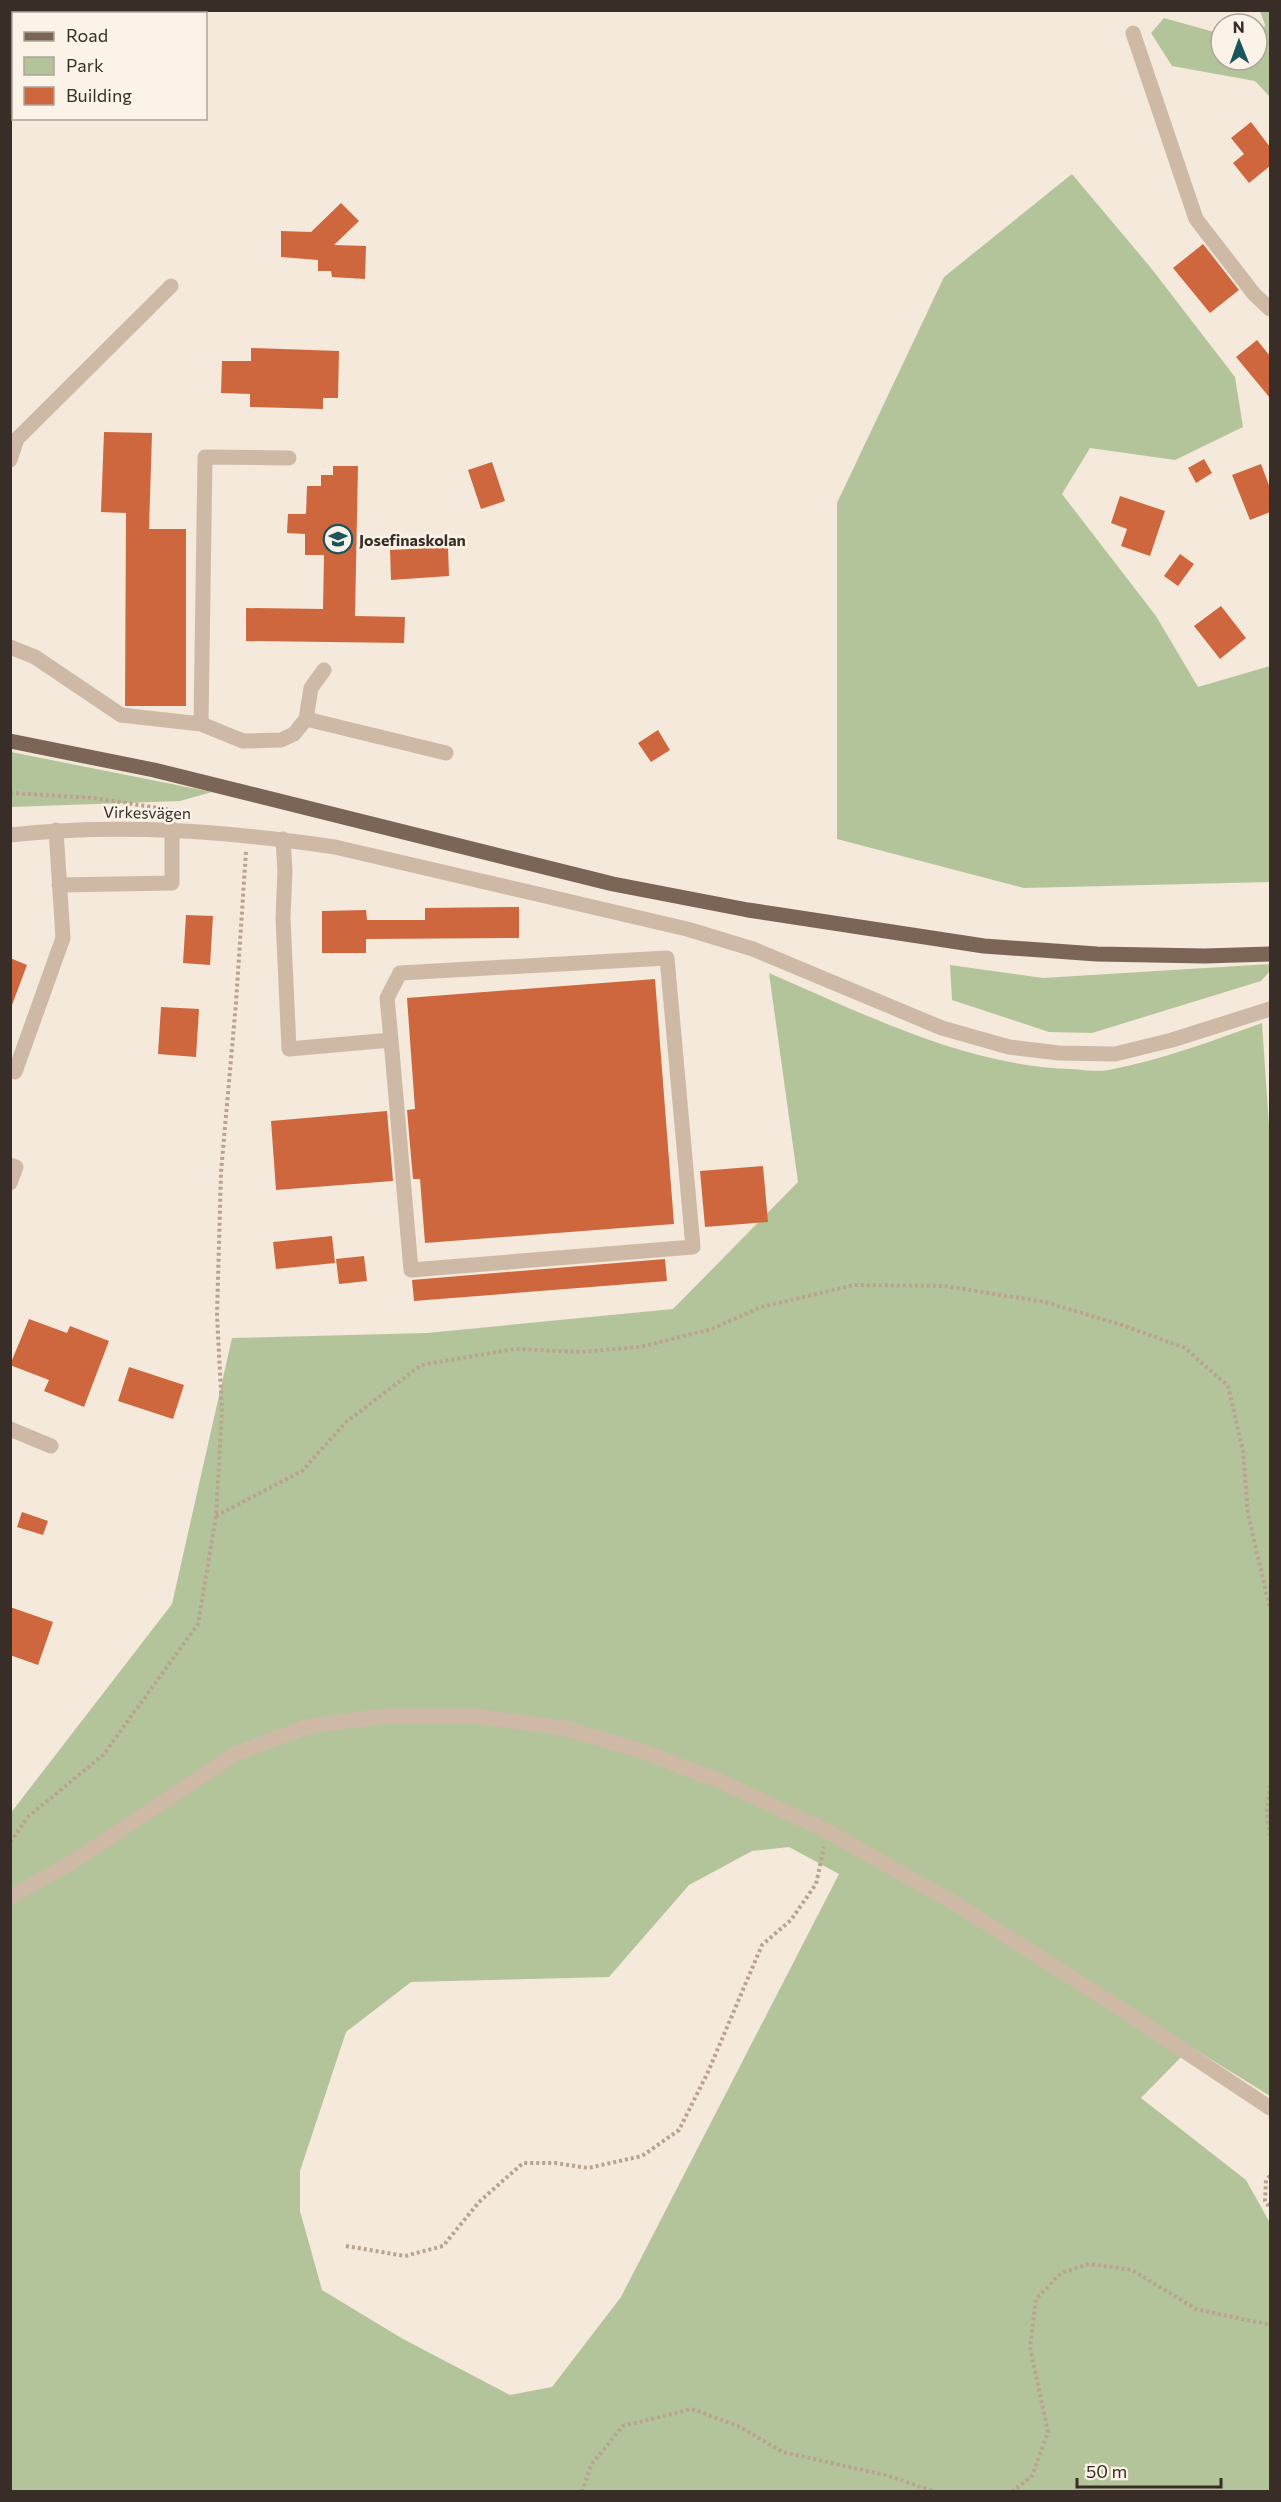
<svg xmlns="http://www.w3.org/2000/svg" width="1281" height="2502" viewBox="0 0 1281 2502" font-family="Commissioner,sans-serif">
<rect width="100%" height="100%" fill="#f4e9db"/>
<!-- green -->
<path fill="#b4c49a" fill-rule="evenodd" d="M1260,11H1270V97L1255,81L1172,66L1151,33L1164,18L1221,34V60H1257V45H1259L1265,25Z
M1072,174L1151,268L1235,377L1243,427L1175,460L1090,448L1062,494L1156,616L1198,687L1270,666V882L1024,888L837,839V503L944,277Z
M11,752L212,792L180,801L11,807Z
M1270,964V971L1261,981L1092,1033L1049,1032L952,1000L950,965L1043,978Z
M769,973C866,1015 966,1066 1072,1069C1084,1070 1097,1072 1109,1070C1161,1060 1212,1041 1262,1023L1270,1141V2096L1191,2047L1141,2098L1246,2180L1270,2223V2491H11L10,1814L172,1604L232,1338L427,1333L673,1309L798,1182ZM789,1847L839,1874L621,2297L552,2387L510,2395L403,2339L322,2290L300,2211V2171L346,2032L411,1982L609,1977L689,1885L752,1851Z"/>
<!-- building -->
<path fill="#ce673e" d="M1251,122L1270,147V166L1249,183L1233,163L1244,154L1231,138Z
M341,203L359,221L334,245L366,246L365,279L332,277L331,271H318V260L281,257V231L311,232Z
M1203,244L1239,290L1210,313L1173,268Z
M1257,340L1270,356V398L1236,357Z
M251,348L339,351L338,398H323V409L250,407V394L221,393L222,361H251Z
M104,432L152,433L149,529H186V706H125L126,513L101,512Z
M1204,459L1212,473L1196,483L1188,468Z
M492,462L505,501L481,509L468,470Z
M1261,464L1270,488V512L1250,520L1232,475Z
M333,466H358L355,616L405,617L404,643L246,641V608L323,609L324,555H305V534L287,533L288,514H306L307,486H321V475H333Z
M1120,496L1165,511L1150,556L1121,546L1127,529L1111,523Z
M448,547L449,576L391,580L390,550Z
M1180,554L1194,564L1178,586L1164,576Z
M1221,606L1246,638L1220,659L1194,626Z
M658,730L670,750L651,762L638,743Z
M519,907V938L366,939V953H322V911L366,910L367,920H425V908Z
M186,915L213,916L210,965L183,963Z
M10,958L27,965L12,1005L10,1004Z
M655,979L674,1224L425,1243L420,1179H413L407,1110L415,1109L407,998Z
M161,1007L199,1009L196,1057L158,1054Z
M387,1111L393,1181L276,1190L271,1121Z
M763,1166L768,1222L705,1227L700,1171Z
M332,1236L335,1263L276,1269L273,1242Z
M364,1256L367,1281L339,1284L336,1259Z
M665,1259L667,1281L414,1301L412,1280Z
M29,1319L67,1333L70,1326L109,1341L84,1407L44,1391L49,1380L10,1365Z
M129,1367L184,1385L173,1419L118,1401Z
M22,1512L48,1521L43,1535L17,1527Z
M10,1607L53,1622L38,1665L10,1655Z"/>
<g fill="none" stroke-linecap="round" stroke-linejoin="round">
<!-- path -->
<path stroke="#b9a390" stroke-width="4" stroke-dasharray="3 3" stroke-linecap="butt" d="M10,793L94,798L190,813
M216,1516L302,1471L346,1422L421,1365L515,1349L581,1352L640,1347L712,1329L761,1307L854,1285L945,1286L1045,1302L1122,1325L1185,1348L1228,1386L1243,1451L1248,1514L1270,1609
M1270,1785L1267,1812L1270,1837
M10,1842L28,1817L104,1754L198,1624L216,1516L222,1411L217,1315L221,1172L236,1003L246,851
M1270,2176L1266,2180L1265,2201L1270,2208
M346,2246L405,2256L443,2246L479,2202L523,2163H555L588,2168L642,2156L679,2130L708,2072L762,1945L791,1920L816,1884L824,1847
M582,2492L591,2465L623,2426L692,2409L738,2426L783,2452L889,2476L936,2492
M1012,2492L1032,2476L1048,2432L1030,2347L1036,2299L1061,2273L1089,2264L1132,2270L1196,2309L1270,2325"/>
<!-- minor -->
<path stroke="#cdb9a6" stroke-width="15" d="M1133,33L1196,219L1254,294L1270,309
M10,460L17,439L171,286
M10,647L35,657L121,715L201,724L205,457L289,458
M306,719L446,753
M201,724L243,741L281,740L294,734L306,719L311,688L324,670
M10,835C119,823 227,831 335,847L687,929L753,949L942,1028L1009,1047L1059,1053L1115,1054L1172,1040L1270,1009
M283,839L285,871L283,918L289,1049L391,1040L411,1270L693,1247L667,958L400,973L387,998L391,1040
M59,885L172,883V829
M15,1072L63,938L56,830
M10,1165L16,1167L10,1183
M10,1429L51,1446
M10,1897L74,1861L235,1754L309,1726L385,1716H475L564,1728L642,1751L722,1782L827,1831L954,1903L1121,2009L1270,2108"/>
<!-- major -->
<path stroke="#7b6557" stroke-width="15" d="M10,741L154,770L613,884L748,910L984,946L1097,954L1205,956L1270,954"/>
</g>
<!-- icons -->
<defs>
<g id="school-ring" transform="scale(1.5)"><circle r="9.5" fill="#fbf3e8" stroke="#1a555d" stroke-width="1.5"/><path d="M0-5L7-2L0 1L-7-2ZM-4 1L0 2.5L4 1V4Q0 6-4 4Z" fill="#1a555d"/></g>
</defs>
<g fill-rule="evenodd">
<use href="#school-ring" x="338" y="539"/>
</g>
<g text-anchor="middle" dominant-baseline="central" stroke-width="5" stroke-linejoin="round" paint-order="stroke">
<!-- poi labels -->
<g font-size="16" font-weight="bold" fill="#382d27" stroke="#fbf3e8" text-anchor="start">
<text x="359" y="539">Josefinaskolan</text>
</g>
<!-- street labels -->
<g font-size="16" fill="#382d27" stroke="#fbf3e8">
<text transform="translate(147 812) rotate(1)">Virkesvägen</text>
</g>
</g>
<!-- border -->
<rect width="1281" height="2502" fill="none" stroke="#382d27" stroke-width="24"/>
<!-- legend -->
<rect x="12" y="12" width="195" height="108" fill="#fbf3e8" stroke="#ada49b" stroke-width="1.5"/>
<rect x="24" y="32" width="30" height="9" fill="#7b6557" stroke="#ada49b" stroke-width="1.5"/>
<text x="66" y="42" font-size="18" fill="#382d27">Road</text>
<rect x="24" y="57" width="30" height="18" fill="#b4c49a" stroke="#ada49b" stroke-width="1.5"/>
<text x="66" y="72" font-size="18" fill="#382d27">Park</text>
<rect x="24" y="87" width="30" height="18" fill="#ce673e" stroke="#ada49b" stroke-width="1.5"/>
<text x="66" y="102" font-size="18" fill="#382d27">Building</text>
<!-- north arrow -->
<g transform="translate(1239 42) rotate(359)"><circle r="28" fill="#fbf3e8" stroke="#ada49b" stroke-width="1.5"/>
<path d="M0-4.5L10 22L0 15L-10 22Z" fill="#1a555d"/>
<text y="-9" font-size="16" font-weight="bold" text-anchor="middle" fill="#382d27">N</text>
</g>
<!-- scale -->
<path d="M1077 2478v9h144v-9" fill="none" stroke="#382d27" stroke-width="3"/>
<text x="1086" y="2478" font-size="18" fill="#382d27" stroke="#fbf3e8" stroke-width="4.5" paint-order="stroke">50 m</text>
</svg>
